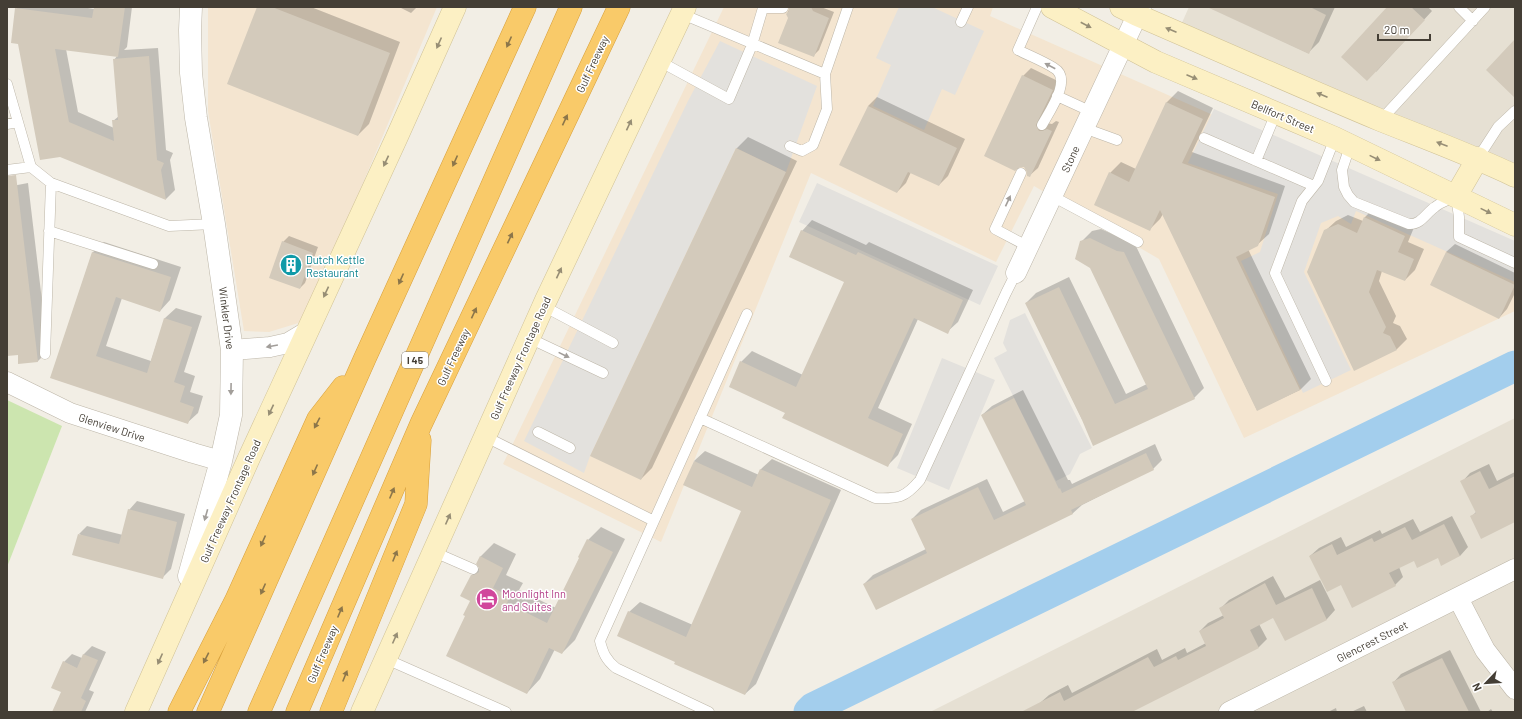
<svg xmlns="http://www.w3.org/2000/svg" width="1522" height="719" viewBox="0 0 1522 719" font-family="Barlow,sans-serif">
<rect width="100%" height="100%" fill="#f2eee5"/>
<!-- residential -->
<path fill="#e6e0d3" d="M1189,7H1515V166L1180,27Z
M1515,418V712H930Z"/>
<!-- commercial -->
<path fill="#f4e5d0" d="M208,7H437L305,321L269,332L244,331L208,111Z
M724,7H993L990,16L1515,249V311L1244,438L1159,259L1034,186L996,262L811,173L661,542L503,464Z"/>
<!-- green -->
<path fill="#cce5af" d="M7,400L62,426L7,567Z"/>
<!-- parking -->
<path fill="#e3e1dd" d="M899,7H932L984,31L955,95L942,89L924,130L873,106L891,65L876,58Z
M720,41L817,86L786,172L736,148L590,456L584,473L524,441L688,101Z
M1214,109L1515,241V282L1356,211L1351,224L1338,216L1321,223L1304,272L1351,370L1303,393L1241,261L1260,252L1278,194L1188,163Z
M817,183L998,266L980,305L799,222Z
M1025,313L1092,448L1080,454L1070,474L1056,481L994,358L1007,351L1003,343L1010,320Z
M942,358L995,380L949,490L897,468Z"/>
<!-- shadow -->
<path fill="#0003" fill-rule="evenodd" d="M18,7H82L94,9L95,7H132L127,47L124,50L158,48L166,150L173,153L170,160L175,190L166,199L61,156L16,9ZM66,49L117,56L114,60L119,116L113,121L114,128L78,112Z
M258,7H311L400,42L369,124L358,135Z
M399,7H417L411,13Z
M790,7H821L834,12L819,50L813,56L789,18L787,14Z
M1210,7H1335L1319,42L1308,53Z
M1388,7H1428L1432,11L1376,72Z
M1031,68L1060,82L1047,123L1052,124L1056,121L1059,122L1038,168L1029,176L1023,76Z
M1178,91L1213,108L1192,152L1285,186L1269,234L1257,245L1248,249L1311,379L1300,390L1257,410L1163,214L1160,219L1149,230L1110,173L1121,162L1136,169L1167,102Z
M877,97L965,139L948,176L939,185L911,172L906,183L897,192L868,106Z
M748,137L797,161L652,468L641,479L592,456L737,148Z
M28,183L48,351L38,361L19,363L18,354L7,355V187Z
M1375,207L1415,225L1408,242L1424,249L1415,270L1405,280L1382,271L1379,281L1396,316L1393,323L1400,326L1407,339L1397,349L1355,369L1325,231L1336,221L1348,215L1363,221L1365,217Z
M812,220L866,245L869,242L973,290L958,322L947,332L918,319L878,408L912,424L898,455L888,465L786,412L741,362L752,351L803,375L845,282L802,231Z
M1101,229L1128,241L1134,242L1204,388L1194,398L1082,419L1026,303L1036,293L1069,277L1126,394L1147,384L1081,242L1092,231Z
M289,236L318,247L305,283L300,288L283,242Z
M104,242L181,267L170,300L160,311L122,298L106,346L151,361L165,318L176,308L202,316L184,372L195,376L190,392L203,396L198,413L187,423L52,377L93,252Z
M1455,244L1515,273V293L1507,309L1499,318L1446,252Z
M1023,390L1068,480H1070L1072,484L1155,444L1162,460L1153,469L1082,505L1072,514L864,584L873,575L926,549L912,519L921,510L987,479L1003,512L1025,501L982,415L992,406Z
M705,451L759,475L761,469L772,459L841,490L756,684L745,694L677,661L629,612L640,602L693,625L743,511L694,461Z
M1489,464L1497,481L1515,472V521L1471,517L1477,511L1462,482L1470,473Z
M137,501L185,514L171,569L163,577L79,534L87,526L123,535L129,510Z
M1452,516L1468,547L1460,556L1414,559L1399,567L1403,577L1395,585L1341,584L1310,556L1319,548L1341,537L1346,547L1380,530L1382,534L1413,519L1420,532Z
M601,527L625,539L575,640L562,653L555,649L540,679L527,693L466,616L471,600V576L480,567L477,563L481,556L494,543L516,554L506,575L523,583L519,590L556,608L588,540Z
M1273,576L1285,598L1320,580L1335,610L1327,619L1285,639L1274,616L1259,624L1267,639L1259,647L1130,712H1045L1040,703L1049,695L1068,685L1072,693L1157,649L1162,660L1185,648L1187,653L1206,643L1200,631L1208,623L1224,615L1220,609L1229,600Z
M92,646L106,652L89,690L94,692L85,712H53L62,692L64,662L72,654L82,658L84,654Z
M1450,650L1481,712H1407L1393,683L1401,674Z
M1364,706L1367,712H1351Z
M1336,708L1337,712H1328Z
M1491,709L1493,712H1487Z"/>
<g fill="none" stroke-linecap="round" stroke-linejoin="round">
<!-- river -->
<path stroke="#a3ceed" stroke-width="31" d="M809,712L813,708L1515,366"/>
</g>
<!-- building -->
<path fill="#d3cabb" d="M94,7H125L118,57L55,49L69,122L114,141L112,120H118L113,59L149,56L157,160L164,163L161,170L166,200L60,157L40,160L18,44L11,43L15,8L92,18Z
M257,7H272L390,53L358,136L227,84Z
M789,7H811L813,11L829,18L814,57L778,43L788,18L786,14L789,11Z
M1207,7H1310L1326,15L1309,54Z
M1387,7H1411L1425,20L1367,81L1341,57Z
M1515,39V98L1486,70Z
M1022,75L1053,90L1036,125L1039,131H1042L1047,129L1052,131L1030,177L1027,176V172L1024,167H1020L1015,171L984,156Z
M1166,102L1203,119L1182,163L1275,197L1258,246L1236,257L1300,390L1257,411L1160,210L1150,231L1094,205L1109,172L1129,182Z
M868,106L957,148L939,186L908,172L897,193L839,165Z
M736,148L786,172L641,480L590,456Z
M16,175L38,362L18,364V355L7,356V176Z
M1364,217L1405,236L1398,252L1414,259L1405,281L1377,270L1369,292L1386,327L1383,333L1390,336L1397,350L1354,371L1307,272L1324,230L1338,224L1357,233Z
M801,230L856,255L858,252L963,300L948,334L914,318L868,418L903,434L888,467L782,418L785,413L729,387L740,361L796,387L844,282L789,257Z
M1090,238L1117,251L1124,252L1195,399L1093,446L1082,420L1025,303L1059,287L1115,404L1148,389L1090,268L1075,259L1080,241Z
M282,241L313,253L300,289L269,278Z
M92,252L171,277L160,312L116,297L96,356L147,373L164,318L192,327L174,382L185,386L180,402L194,407L188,424L50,378Z
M1446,252L1515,285L1499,319L1430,285Z
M1014,398L1059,489L1060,488L1062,493L1146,453L1154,470L1071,510L1073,514L876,610L863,584L927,553L911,519L978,487L994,520L1026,505L981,415Z
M694,461L752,487L760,469L831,500L745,695L674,664L675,662L617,636L628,611L686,637L741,511L683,485Z
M1480,471L1489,489L1515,476V522L1481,539L1470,516L1476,513L1460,481Z
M128,509L177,522L163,579L72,555L78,534L119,544Z
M1444,524L1460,556L1441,566L1438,558L1417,568L1414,561L1389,573L1396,586L1352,608L1341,585L1327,592L1309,556L1332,544L1337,555L1372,538L1374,542L1405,527L1412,540Z
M587,539L613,552L562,654L549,648L527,694L446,656L465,616L463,615L470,601L460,596L471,575H474L479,572V568L476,564L480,556L503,568L493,588L510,596L507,603L547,623L579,558L578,557Z
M1265,583L1276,605L1312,588L1327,620L1285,641L1273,618L1250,630L1259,648L1132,712H1021L1060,692L1064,701L1148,657L1154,667L1176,656L1178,660L1206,646L1199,631L1224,618L1219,608Z
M83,654L98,660L81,698L86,701L81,712H52L61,692L51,688L63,661L77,668Z
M1442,658L1469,712H1406L1392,682Z"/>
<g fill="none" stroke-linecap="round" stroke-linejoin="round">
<!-- service casing -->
<g stroke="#bdb6a8" stroke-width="11">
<path id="service" d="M764,7L763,8H783
M1037,7L1018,50C1030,56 1043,61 1054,68C1073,79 1049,112 1042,125
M1459,7L1473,21
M682,14L825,74
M961,22L968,7
M659,61L729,99L752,45L763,8
M7,84L31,167L51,183L169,226L214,224
M1057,96L1092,112
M1381,120L1485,7
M7,124L18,122
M1084,128L1117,140
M1204,138L1314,186
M790,146L802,151L813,145L827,109L825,74L848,7
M1350,146L1342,170L1344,187L1348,195L1354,202L1409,224C1421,225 1426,213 1435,207C1441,202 1449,200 1456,196L1459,217V237L1515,263
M1478,158L1498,127L1515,111
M1256,161L1276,113
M7,170L31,167
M1021,173L995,229L1029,247
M1052,196L1138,242
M49,231L153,264
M543,306L613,343
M529,338L603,373
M45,354L51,183
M1326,381L1275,273L1302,201L1318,181L1335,138
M700,418L875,498C898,499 905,498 920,480L1006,293L1016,273
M538,432L570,448
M486,437L654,521
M434,552L473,569
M386,659L506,712
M709,712L616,668C606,660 603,653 600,641L747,314"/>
</g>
<!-- minor casing -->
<g stroke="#bdb6a8" stroke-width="21">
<path id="minor" d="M1016,273L1141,7
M232,350L270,347L288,343L308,331
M7,382L70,413L193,453L221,461
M1458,598L1485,650L1515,689
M1229,712L1515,569"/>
</g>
<!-- tertiary casing -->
<g stroke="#bdb6a8" stroke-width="23">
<path id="tertiary" d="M189,576L221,461L231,415L232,350L214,224L196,118L191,73L190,30L191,7"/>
</g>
<!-- secondary casing -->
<g stroke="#d0c296" stroke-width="23">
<path id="secondary" d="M1052,7L1156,62L1335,138L1515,225
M1121,7L1137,15C1218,50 1299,86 1380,120C1425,138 1471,155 1515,176
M1456,196L1478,158
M136,712L249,458L396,139L455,7
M362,712L546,300L685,7"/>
</g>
<!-- motorway casing -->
<g stroke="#d79f3a" stroke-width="23">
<path id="motorway" d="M179,712L236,600L318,419L343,387
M208,712L365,358L525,7
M259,712L571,7
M297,712L421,424L619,7
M331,712L416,504L420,440"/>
</g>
<!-- service -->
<use href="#service" stroke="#fff" stroke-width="10"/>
<!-- minor -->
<use href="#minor" stroke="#fff" stroke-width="20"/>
<!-- tertiary -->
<use href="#tertiary" stroke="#fff" stroke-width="22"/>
<!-- secondary -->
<use href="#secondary" stroke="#fcf0c4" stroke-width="22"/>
<!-- motorway -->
<use href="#motorway" stroke="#f9ca69" stroke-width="22"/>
</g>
<!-- one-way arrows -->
<defs><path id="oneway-solid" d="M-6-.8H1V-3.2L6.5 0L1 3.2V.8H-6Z"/></defs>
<g fill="#978e75">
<use href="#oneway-solid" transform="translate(1086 25) rotate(28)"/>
<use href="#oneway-solid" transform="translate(1171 30) rotate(-157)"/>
<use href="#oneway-solid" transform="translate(439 43) rotate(114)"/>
<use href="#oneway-solid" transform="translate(1192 77) rotate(23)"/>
<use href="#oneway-solid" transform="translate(1322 95) rotate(-157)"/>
<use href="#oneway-solid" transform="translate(629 125) rotate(-65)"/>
<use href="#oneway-solid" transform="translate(1442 144) rotate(-159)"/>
<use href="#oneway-solid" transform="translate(1375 158) rotate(26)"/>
<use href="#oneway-solid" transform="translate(386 161) rotate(115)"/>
<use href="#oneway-solid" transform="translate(1486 211) rotate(26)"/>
<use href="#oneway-solid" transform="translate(559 273) rotate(-65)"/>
<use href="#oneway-solid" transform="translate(326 292) rotate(115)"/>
<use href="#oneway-solid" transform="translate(271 410) rotate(115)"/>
<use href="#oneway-solid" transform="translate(448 519) rotate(-66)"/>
<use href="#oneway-solid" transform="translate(395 638) rotate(-66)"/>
<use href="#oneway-solid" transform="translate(160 659) rotate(114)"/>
</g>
<g fill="#8c764a">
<use href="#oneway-solid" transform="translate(509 42) rotate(114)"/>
<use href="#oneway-solid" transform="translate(565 120) rotate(-65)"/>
<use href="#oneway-solid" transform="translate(455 161) rotate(114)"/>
<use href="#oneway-solid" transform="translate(510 238) rotate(-65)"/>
<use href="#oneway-solid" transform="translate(401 279) rotate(114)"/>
<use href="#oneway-solid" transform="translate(474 313) rotate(-65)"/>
<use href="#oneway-solid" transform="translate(317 423) rotate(118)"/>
<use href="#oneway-solid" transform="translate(315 470) rotate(114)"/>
<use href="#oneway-solid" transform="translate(392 493) rotate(-67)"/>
<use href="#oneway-solid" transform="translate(263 541) rotate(114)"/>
<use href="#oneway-solid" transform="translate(395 556) rotate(-68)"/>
<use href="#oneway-solid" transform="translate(263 589) rotate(114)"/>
<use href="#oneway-solid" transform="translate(340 612) rotate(-67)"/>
<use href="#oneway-solid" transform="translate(206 658) rotate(117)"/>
<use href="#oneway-solid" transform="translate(345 676) rotate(-68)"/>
</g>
<g fill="#a29e9a">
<use href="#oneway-solid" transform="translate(1050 66) rotate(-152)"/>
<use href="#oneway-solid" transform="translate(1008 201) rotate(-65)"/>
<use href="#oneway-solid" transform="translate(272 346) rotate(170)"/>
<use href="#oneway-solid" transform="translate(564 355) rotate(26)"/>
<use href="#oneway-solid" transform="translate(231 389) rotate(91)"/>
<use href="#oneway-solid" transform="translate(206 515) rotate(106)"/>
</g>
<!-- icons -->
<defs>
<g id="building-disc" transform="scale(1.15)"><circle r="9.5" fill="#0f9aa8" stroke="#fff"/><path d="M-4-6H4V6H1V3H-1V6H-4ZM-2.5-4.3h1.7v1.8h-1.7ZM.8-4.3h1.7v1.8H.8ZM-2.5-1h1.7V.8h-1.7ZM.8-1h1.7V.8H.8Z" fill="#fff"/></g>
<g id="hotel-disc" transform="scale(1.15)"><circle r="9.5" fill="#d1479c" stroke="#fff"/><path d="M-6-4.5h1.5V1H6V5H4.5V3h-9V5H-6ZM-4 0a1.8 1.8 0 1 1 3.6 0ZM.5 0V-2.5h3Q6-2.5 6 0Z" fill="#fff"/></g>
</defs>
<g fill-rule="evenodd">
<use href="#building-disc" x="291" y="265"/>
<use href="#hotel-disc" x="487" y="599"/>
</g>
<g text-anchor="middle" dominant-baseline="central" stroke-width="3" stroke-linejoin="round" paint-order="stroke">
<!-- shield labels -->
<rect fill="#fff" stroke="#7c7872" stroke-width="1" x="402" y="352" width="26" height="16" rx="3"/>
<g font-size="10" font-weight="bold" fill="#443e35">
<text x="415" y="360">I 45</text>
</g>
<!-- street labels -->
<g font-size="11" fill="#443e35" stroke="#fff">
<text transform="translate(592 64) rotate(-65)">Gulf Freeway</text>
<text transform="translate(1283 116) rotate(23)">Bellfort Street</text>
<text transform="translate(1070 159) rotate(-65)">Stone</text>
<text transform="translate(227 318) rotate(83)">Winkler Drive</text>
<text transform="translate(453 357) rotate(-65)">Gulf Freeway</text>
<text transform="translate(520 358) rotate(-66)">Gulf Freeway Frontage Road</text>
<text transform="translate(112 427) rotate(18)">Glenview Drive</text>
<text transform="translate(230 501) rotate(-66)">Gulf Freeway Frontage Road</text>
<text transform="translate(1372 641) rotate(-27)">Glencrest Street</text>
<text transform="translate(322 654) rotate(-67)">Gulf Freeway</text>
</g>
<!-- culture labels -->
<g font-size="11" fill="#0d838f" stroke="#fff" text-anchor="start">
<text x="306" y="259">Dutch Kettle<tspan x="306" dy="13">Restaurant</tspan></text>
</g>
<!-- hotel labels -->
<g font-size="11" fill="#b23c85" stroke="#fff" text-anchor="start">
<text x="502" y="593">Moonlight Inn<tspan x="502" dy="13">and Suites</tspan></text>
</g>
</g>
<!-- border -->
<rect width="1522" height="719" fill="none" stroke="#443e35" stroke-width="16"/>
<!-- north arrow -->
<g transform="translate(1486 683) rotate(245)" stroke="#ffffff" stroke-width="3" paint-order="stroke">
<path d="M0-3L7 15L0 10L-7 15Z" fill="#443e35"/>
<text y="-6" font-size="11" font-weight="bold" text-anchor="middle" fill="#443e35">N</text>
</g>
<!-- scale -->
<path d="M1378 34v6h52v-6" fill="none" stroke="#443e35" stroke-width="2"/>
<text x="1384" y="34" font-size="12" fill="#443e35" stroke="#ffffff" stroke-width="3" paint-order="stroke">20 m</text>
</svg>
